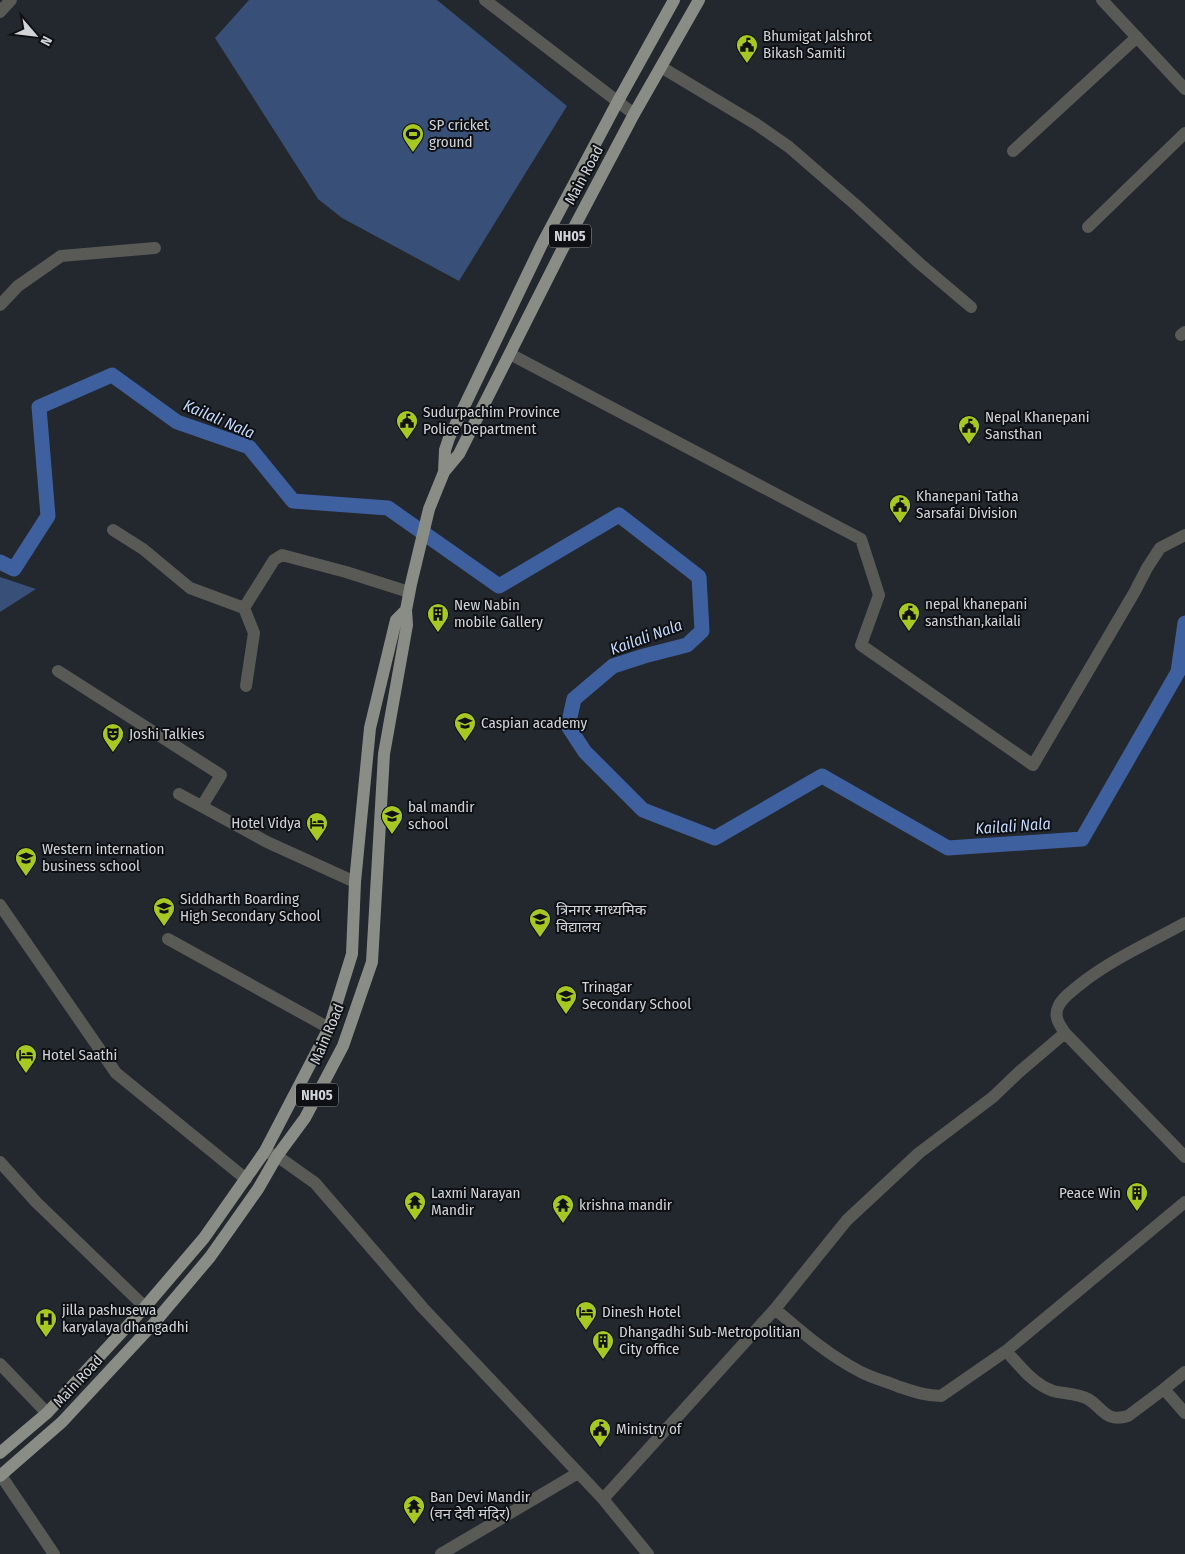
<svg xmlns="http://www.w3.org/2000/svg" width="1185" height="1554" viewBox="0 0 1185 1554" font-family="'Fira Sans Condensed','Noto Sans Devanagari',sans-serif">
<rect width="100%" height="100%" fill="#23272e"/>
<!-- green -->
<path fill="#384f78" d="M249,0H437L567,106L459,281L342,218L318,199L215,38Z
M0,577L36,589L0,612Z"/>
<g fill="none" stroke-linecap="round" stroke-linejoin="round">
<!-- canal -->
<path stroke="#3e609e" stroke-width="15" d="M0,562L14,569L48,516L39,407L112,375L177,422L249,447L293,501L388,508L499,586L619,515L699,577L702,631L687,645L644,656L613,666L574,699L568,726L585,752L643,810L715,838L822,776L948,848L1082,839L1178,672L1185,623"/>
<!-- minor -->
<path stroke="#595a56" stroke-width="12" d="M485,0L634,114
M1102,0L1185,89
M0,12L11,0
M661,67L756,124L789,147L857,206L919,263L971,307
M1013,151L1137,37
M1088,227L1185,133
M0,305L18,286L61,256L155,248
M1181,335L1185,332
M510,354L861,539L879,595L861,645L1033,765L1134,593L1147,568L1160,548L1185,535
M113,530L143,549L190,588L244,608L274,560L282,555L346,572L409,592
M244,608L254,633L246,686
M58,671L221,775L202,806
M179,794L267,842L355,882
M0,905L116,1073L246,1179
M168,939L329,1028
M1065,1033C1059,1024 1053,1016 1059,1005C1063,997 1071,992 1078,986C1110,960 1149,943 1185,923
M268,1153L277,1156L315,1183L423,1308L603,1499L648,1554
M0,1162L36,1202L145,1307
M775,1309C802,1332 829,1356 861,1372C872,1378 885,1381 897,1386C912,1391 925,1396 941,1396L1006,1351L1185,1202
M1006,1351C1020,1366 1033,1384 1053,1391C1064,1394 1077,1393 1088,1399C1103,1408 1106,1423 1128,1416L1164,1389
M0,1364L47,1413
M1185,1372L1164,1389L1185,1413
M0,1474L54,1554
M603,1499L775,1309L847,1220L919,1153L993,1097L1018,1073L1065,1033L1185,1157
M441,1554L578,1473"/>
<!-- major -->
<path stroke="#8a8d85" stroke-width="12" d="M444,472L459,454L464,444L561,252L634,114L699,0
M0,1453L47,1413L145,1307L204,1238L265,1151L329,1028L352,954L355,882L370,728L396,620L406,610
M0,1476L62,1422L155,1322L210,1257L258,1189L277,1156L305,1118L343,1046L372,962L384,754L407,625L406,610L411,584L429,509L444,472L445,450L449,438L542,244L618,101L674,0"/>
</g>
<!-- icons -->
<defs>
<g id="civic-pin" transform="scale(1.125)"><path d="M0 17L-7.5 6A9.5 9.5 0 1 1 7.5 6Z" fill="#a6c820" stroke="#0e1013"/><path d="M-.6-6.5H3V-4.5H.6V-3L4-1V1h2V6H-6V1h2V-1L-.6-3ZM-1.2 2.5V6h2.4V2.5Z" fill="#111"/></g>
<g id="stadium-pin" transform="scale(1.125)"><path d="M0 17L-7.5 6A9.5 9.5 0 1 1 7.5 6Z" fill="#a6c820" stroke="#0e1013"/><path d="M0-5a6.5 5 0 1 0 0 10a6.5 5 0 1 0 0-10ZM-3.5-1.8h7v3.6h-7Z" fill="#111"/></g>
<g id="building-pin" transform="scale(1.125)"><path d="M0 17L-7.5 6A9.5 9.5 0 1 1 7.5 6Z" fill="#a6c820" stroke="#0e1013"/><path d="M-4-6H4V6H1V3H-1V6H-4ZM-2.5-4.3h1.7v1.8h-1.7ZM.8-4.3h1.7v1.8H.8ZM-2.5-1h1.7V.8h-1.7ZM.8-1h1.7V.8H.8Z" fill="#111"/></g>
<g id="school-pin" transform="scale(1.125)"><path d="M0 17L-7.5 6A9.5 9.5 0 1 1 7.5 6Z" fill="#a6c820" stroke="#0e1013"/><path d="M0-5L7-2L0 1L-7-2ZM-4 1L0 2.5L4 1V4Q0 6-4 4Z" fill="#111"/></g>
<g id="theatre-pin" transform="scale(1.125)"><path d="M0 17L-7.5 6A9.5 9.5 0 1 1 7.5 6Z" fill="#a6c820" stroke="#0e1013"/><path d="M-5-5.5Q0-4 5-5.5V0Q5 5 0 6Q-5 5-5 0ZM-3.3-2.5H-1v1.5H-3.3ZM1-2.5H3.3v1.5H1ZM-2.8 1Q0 5.5 2.8 1Z" fill="#111"/></g>
<g id="hotel-pin" transform="scale(1.125)"><path d="M0 17L-7.5 6A9.5 9.5 0 1 1 7.5 6Z" fill="#a6c820" stroke="#0e1013"/><path d="M-6-4.5h1.5V1H6V5H4.5V3h-9V5H-6ZM-4 0a1.8 1.8 0 1 1 3.6 0ZM.5 0V-2.5h3Q6-2.5 6 0Z" fill="#111"/></g>
<g id="temple-pin" transform="scale(1.125)"><path d="M0 17L-7.5 6A9.5 9.5 0 1 1 7.5 6Z" fill="#a6c820" stroke="#0e1013"/><path d="M0-6L5-2H3V0L6.5 2.5H4V6H1.5V3h-3V6H-4V2.5H-6.5L-3 0V-2H-5Z" fill="#111"/></g>
<g id="hospital-pin" transform="scale(1.125)"><path d="M0 17L-7.5 6A9.5 9.5 0 1 1 7.5 6Z" fill="#a6c820" stroke="#0e1013"/><path d="M-5-5h3v3.5h4V-5h3V5h-3V1.5h-4V5h-3Z" fill="#111"/></g>
</defs>
<g fill-rule="evenodd">
<use href="#civic-pin" x="747" y="45"/>
<use href="#stadium-pin" x="413" y="134"/>
<use href="#civic-pin" x="407" y="421"/>
<use href="#civic-pin" x="969" y="426"/>
<use href="#civic-pin" x="900" y="505"/>
<use href="#civic-pin" x="909" y="613"/>
<use href="#building-pin" x="438" y="614"/>
<use href="#school-pin" x="465" y="723"/>
<use href="#theatre-pin" x="113" y="734"/>
<use href="#school-pin" x="392" y="816"/>
<use href="#hotel-pin" x="317" y="823"/>
<use href="#school-pin" x="26" y="858"/>
<use href="#school-pin" x="164" y="908"/>
<use href="#school-pin" x="540" y="919"/>
<use href="#school-pin" x="566" y="996"/>
<use href="#hotel-pin" x="26" y="1055"/>
<use href="#building-pin" x="1137" y="1193"/>
<use href="#temple-pin" x="415" y="1202"/>
<use href="#temple-pin" x="563" y="1205"/>
<use href="#hotel-pin" x="586" y="1312"/>
<use href="#hospital-pin" x="46" y="1319"/>
<use href="#building-pin" x="603" y="1341"/>
<use href="#civic-pin" x="600" y="1429"/>
<use href="#temple-pin" x="414" y="1506"/>
</g>
<g text-anchor="middle" dominant-baseline="central" stroke-width="4" stroke-linejoin="round" paint-order="stroke">
<!-- shield labels -->
<g fill="#0e1013" stroke="#96989d" stroke-width="1">
<rect x="549" y="224.5" width="42" height="23" rx="4"/>
<rect x="296" y="1083.5" width="42" height="23" rx="4"/>
</g>
<g font-size="14" font-weight="bold" fill="#d0d3d8">
<text x="570" y="236">NH05</text>
<text x="317" y="1095">NH05</text>
</g>
<!-- poi labels -->
<g font-size="15" fill="#d0d3d8" stroke="#0e1013" text-anchor="start">
<text x="763" y="36">Bhumigat Jalshrot<tspan x="763" dy="17">Bikash Samiti</tspan></text>
<text x="429" y="125">SP cricket<tspan x="429" dy="17">ground</tspan></text>
<text x="423" y="412">Sudurpachim Province<tspan x="423" dy="17">Police Department</tspan></text>
<text x="985" y="417">Nepal Khanepani<tspan x="985" dy="17">Sansthan</tspan></text>
<text x="916" y="496">Khanepani Tatha<tspan x="916" dy="17">Sarsafai Division</tspan></text>
<text x="925" y="604">nepal khanepani<tspan x="925" dy="17">sansthan,kailali</tspan></text>
<text x="454" y="605">New Nabin<tspan x="454" dy="17">mobile Gallery</tspan></text>
<text x="481" y="723">Caspian academy</text>
<text x="129" y="734">Joshi Talkies</text>
<text x="408" y="807">bal mandir<tspan x="408" dy="17">school</tspan></text>
<text x="301" y="823" text-anchor="end">Hotel Vidya</text>
<text x="42" y="849">Western internation<tspan x="42" dy="17">business school</tspan></text>
<text x="180" y="899">Siddharth Boarding<tspan x="180" dy="17">High Secondary School</tspan></text>
<text x="556" y="910">त्रिनगर माध्यमिक<tspan x="556" dy="17">विद्यालय</tspan></text>
<text x="582" y="987">Trinagar<tspan x="582" dy="17">Secondary School</tspan></text>
<text x="42" y="1055">Hotel Saathi</text>
<text x="431" y="1193">Laxmi Narayan<tspan x="431" dy="17">Mandir</tspan></text>
<text x="1121" y="1193" text-anchor="end">Peace Win</text>
<text x="579" y="1205">krishna mandir</text>
<text x="62" y="1310">jilla pashusewa<tspan x="62" dy="17">karyalaya dhangadhi</tspan></text>
<text x="602" y="1312">Dinesh Hotel</text>
<text x="619" y="1332">Dhangadhi Sub-Metropolitian<tspan x="619" dy="17">City office</tspan></text>
<text x="616" y="1429">Ministry of</text>
<text x="430" y="1497">Ban Devi Mandir<tspan x="430" dy="17">(वन देवी मंदिर)</tspan></text>
</g>
<!-- street labels -->
<g font-size="15" fill="#d0d3d8" stroke="#0e1013">
<text transform="translate(584 175) rotate(-62)">Main Road</text>
<text transform="translate(327 1034) rotate(-67)">Main Road</text>
<text transform="translate(78 1381) rotate(-47)">Main Road</text>
</g>
<!-- water labels -->
<g font-size="16" font-style="italic" fill="#c4d9fd" stroke="#0e1013">
<text transform="translate(219 419) rotate(23)">Kailali Nala</text>
<text transform="translate(646 637) rotate(-20)">Kailali Nala</text>
<text transform="translate(1013 826) rotate(-4)">Kailali Nala</text>
</g>
</g>
<!-- north arrow -->
<g transform="translate(35 35) rotate(118)" stroke="#0e1013" stroke-width="4" paint-order="stroke">
<path d="M0-4L9 19L0 12L-9 19Z" fill="#d0d3d8"/>
<text y="-8" font-size="14" font-weight="bold" text-anchor="middle" fill="#d0d3d8">N</text>
</g>
</svg>
